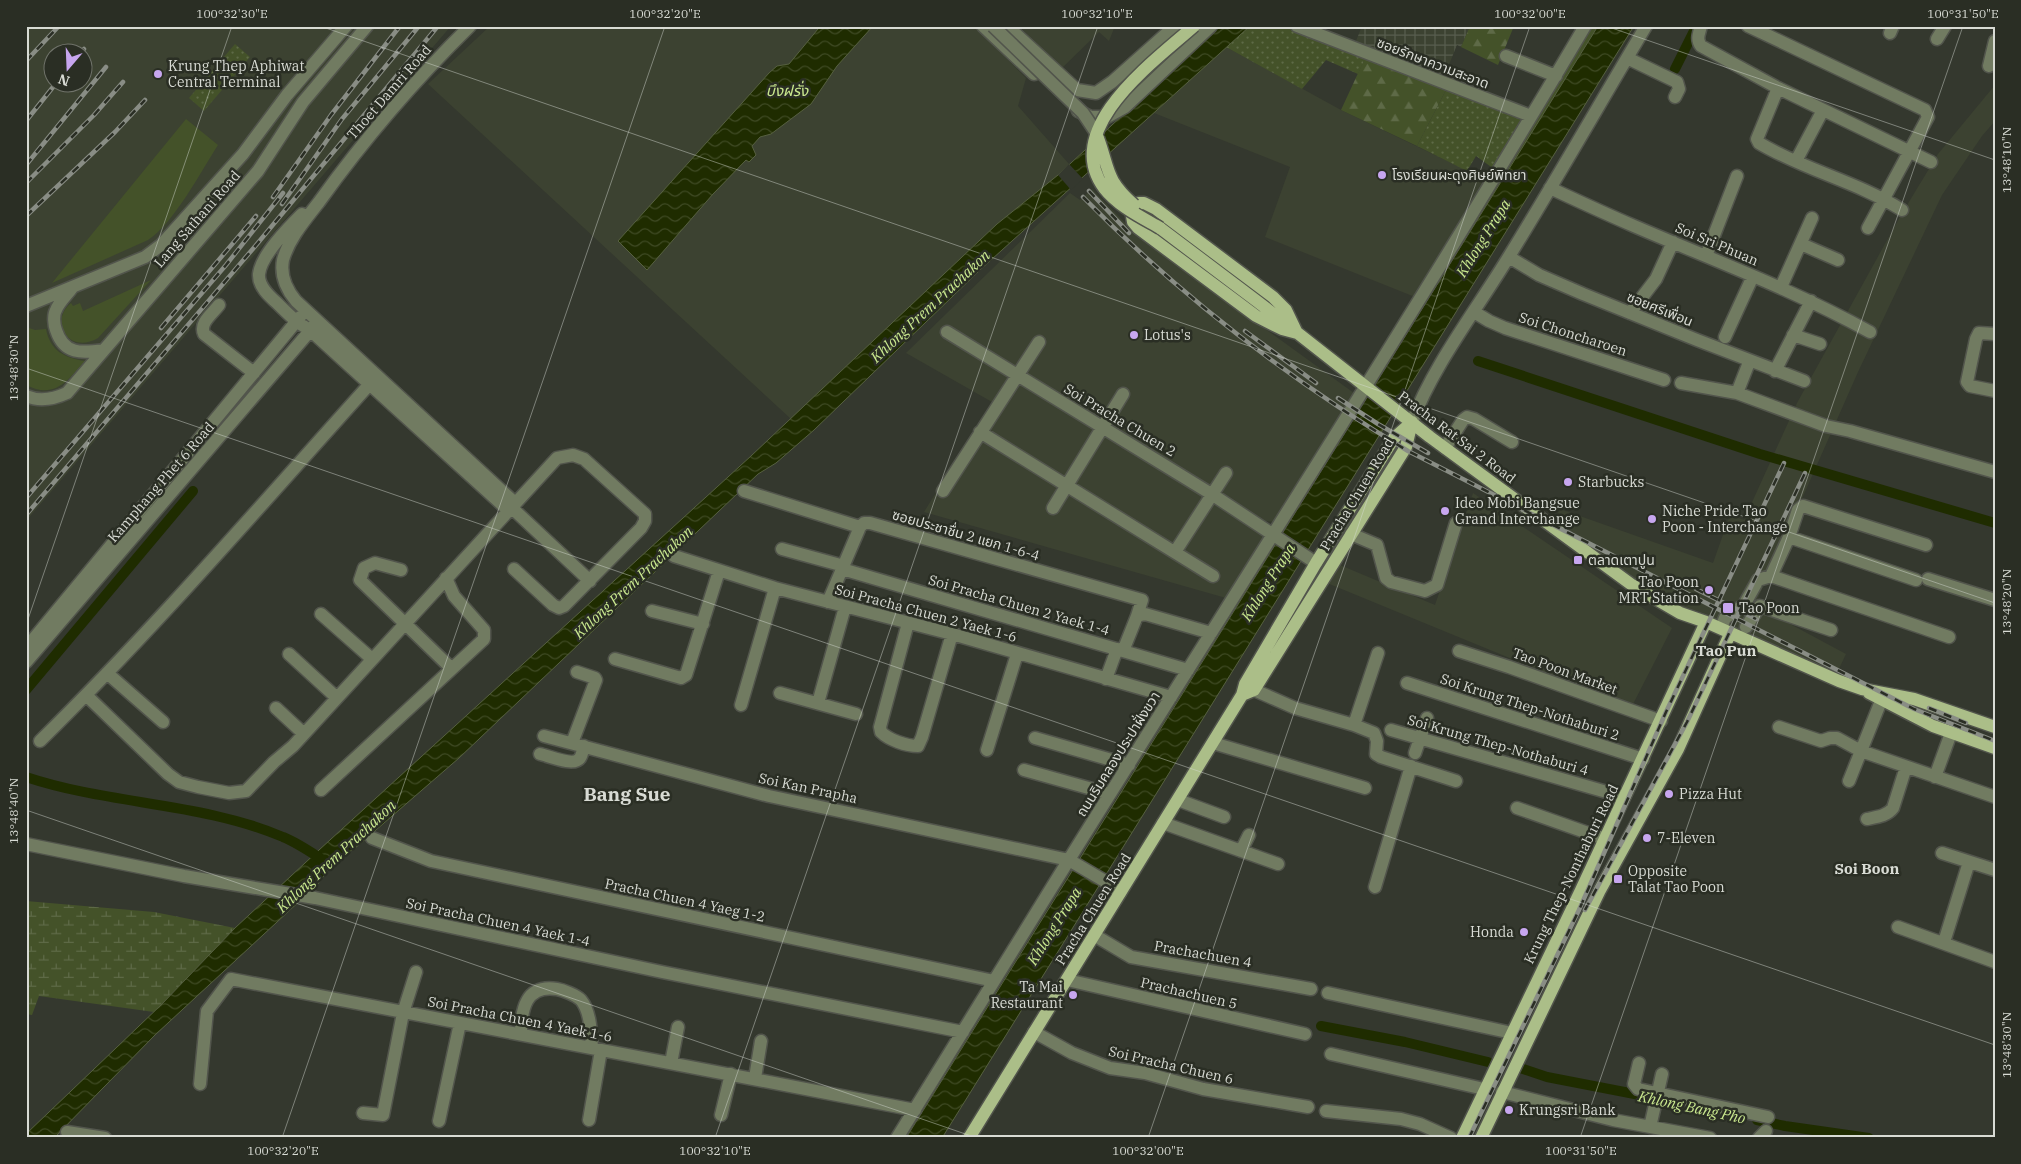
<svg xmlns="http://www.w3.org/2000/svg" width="2021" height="1164" viewBox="0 0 2021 1164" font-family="'IBM Plex Serif','Noto Sans Thai',serif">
<defs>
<pattern id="industrial-grid" width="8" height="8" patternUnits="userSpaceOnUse" patternTransform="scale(1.25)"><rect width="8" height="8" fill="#3c4231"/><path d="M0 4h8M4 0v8" fill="none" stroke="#575d4e"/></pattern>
<pattern id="forest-firs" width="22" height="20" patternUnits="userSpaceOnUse" patternTransform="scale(1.25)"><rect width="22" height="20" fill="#445229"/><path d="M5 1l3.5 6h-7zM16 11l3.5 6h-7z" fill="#5e6a47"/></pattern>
<pattern id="wetland-marsh" width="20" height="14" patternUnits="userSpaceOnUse" patternTransform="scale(1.25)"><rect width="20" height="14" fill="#445229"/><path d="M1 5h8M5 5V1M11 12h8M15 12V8" fill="none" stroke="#5e6a47"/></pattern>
<pattern id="park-dots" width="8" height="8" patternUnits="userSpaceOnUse" patternTransform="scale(1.25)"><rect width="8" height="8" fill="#445229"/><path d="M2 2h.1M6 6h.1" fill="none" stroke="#5e6a47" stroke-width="1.8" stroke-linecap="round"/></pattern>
<pattern id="water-waves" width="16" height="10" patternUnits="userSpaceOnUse" patternTransform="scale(1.25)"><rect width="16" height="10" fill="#1f2c00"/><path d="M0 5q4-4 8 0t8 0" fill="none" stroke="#3f4a24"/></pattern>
</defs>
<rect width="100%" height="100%" fill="#34382e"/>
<!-- built -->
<path fill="#3c4231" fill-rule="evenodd" d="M26,26H451L26,521ZM52,52H82V82H52Z
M490,26H974L1026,78L1018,106L1069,164L1058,175L997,224L791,419L428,84Z
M1019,26H1115L1109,41L1099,32L1061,69Z
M1226,47L1341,110L1487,180L1415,297L1265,237L1290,167L1154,113Z
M1995,85V121L1982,136L1942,195L1858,372L1755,605L1846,654L1835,677L1673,605L1602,561L1553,522L1560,509L1713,563L1730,515L1744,520L1797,403L1901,215L1938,154Z
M1092,189L1141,239L1365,401L1352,421L1344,414L1278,518L1274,522L1266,521L1270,528L1226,598L924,512L992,402L906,353L1070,193L1080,200Z
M1473,493L1672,628L1631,708L1327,583L1340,565L1435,605Z"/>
<!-- industrial -->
<path fill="url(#industrial-grid)" d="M1362,26H1470L1461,47L1457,45L1443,79L1354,46Z"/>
<!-- grass -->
<path fill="#445229" d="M1591,26H1598L1378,379L1375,377Z
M186,119L218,145C200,173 174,223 148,240L52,283Z
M151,280L98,338C69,355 48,322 71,303L73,306L80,303L83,311Z
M26,327L35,330L46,329C50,351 65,358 85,361C68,380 55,400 26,385Z"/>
<!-- forest -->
<path fill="url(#forest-firs)" d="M1470,26H1514L1498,65L1461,47Z
M1366,56L1447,88L1417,146L1341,110Z"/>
<!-- wetland -->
<path fill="url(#wetland-marsh)" d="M26,901L154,912L235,928L154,1012L39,996L32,1015L26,1014Z"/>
<!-- park -->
<path fill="url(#park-dots)" d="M1250,26H1291L1366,56L1358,74L1326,60L1302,89L1226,47Z
M235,44L250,57L204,111L189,98Z
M1447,88L1524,121L1494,169L1476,156L1467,171L1417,146Z"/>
<!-- water -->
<path fill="url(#water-waves)" stroke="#566040" d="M817,26H873L837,66L811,104L771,134L760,137L752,146L756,155L749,162L746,160L713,194L647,270L618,241L769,73L777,66L789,64L818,29Z
M1219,26H1250L981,269L814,430L776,463L758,474L459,758L354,849L337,858L317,885L155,1035L54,1138H26V1134L161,1005L235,928L319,850L751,456L997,224L1058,175Z
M1598,26H1634L942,1138H906Z"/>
<!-- pier -->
<path fill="#34382e" d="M1069,164L1083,179L1071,190L1058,175Z"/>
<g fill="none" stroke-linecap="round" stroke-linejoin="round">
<!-- canal -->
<path stroke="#1f2c00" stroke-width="10" d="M1675,69L1694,31
M1478,361L1760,454L1995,523
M26,690L193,491
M26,777C110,805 201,802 283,837C298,843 312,853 326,862
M1321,1026L1405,1042L1488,1062
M1517,1067L1547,1077L1645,1096
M1757,1120L1785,1126L1869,1138"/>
<!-- minor casing -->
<g stroke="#52554c" stroke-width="15">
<path id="minor" d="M470,26C414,81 365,138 319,202C306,219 289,238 283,260C280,276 286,289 296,301L515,503
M983,26L1034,74
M1007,26L1077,90L1096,93L1112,82L1175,26
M1297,26L1531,116
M1701,26C1699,34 1696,39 1701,46L1778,88L1931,162
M1748,26L1925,110L1928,117L1868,228
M1890,33L1893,26
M1937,39L1945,26
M1506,56L1556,76
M1627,58L1677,82L1679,89L1675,97
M1989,66L1995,41
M1778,88L1757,139L1759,143C1804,170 1858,182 1902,210
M1078,111L1091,117H1107L1125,107L1211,26
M1796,161L1823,110
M1550,188C1578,201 1606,214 1634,226C1713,260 1794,290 1870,332
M302,214C289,227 261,255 259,274C258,286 269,296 277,303C288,314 297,323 310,330L508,510
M1801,244L1838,260
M1706,256L1737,176
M1509,257L1539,275L1583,294L1697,340L1804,381
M1781,287L1812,218
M72,288C67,295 59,302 56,310C53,315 54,325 56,330C64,355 81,353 104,350
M219,305C212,314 199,323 204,334L254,373
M26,306L145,257L161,245L243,154L287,95L346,26
M1474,312L1489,321L1505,328L1664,380
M1630,313L1656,279L1673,242
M947,332L1213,495L1316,563
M1995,334L1979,333L1976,339L1967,382L1970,386L1995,391
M1793,335L1820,344
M1725,337L1753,276
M1775,371L1811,301
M1681,383L1737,393L1826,426L1850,431L1995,472
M1737,393L1748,365
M26,396C40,402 54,399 67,393L258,171L303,102L367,26
M1412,422C1432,367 1477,309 1508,258C1555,182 1600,103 1646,26
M980,432L1213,576
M1445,448L1463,420L1467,417L1474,419L1512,442
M744,491L860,527
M943,491L1039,342
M511,507L590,581
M1053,508L1123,394
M1351,534L1377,545L1386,578L1391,582L1425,591L1437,585L1456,523
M1789,537L1916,580
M782,549L844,566
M1175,552L1226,473
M674,556L775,588L952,634L1171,697
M842,569L1188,670
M401,570L375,563L364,568L360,580L451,668
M1771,576L1789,537L1798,510L1803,506L1926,545
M1928,579L1995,600
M828,602L860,527L864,523H870L1142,600L1137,616
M652,611L703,624
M321,614L372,659
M908,623L880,727L881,732C889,740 906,746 918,746L922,737L952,634
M1723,623L1725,618L1744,605L1758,580L1771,576L1949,637
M1746,627L1760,606L1831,630
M26,648L300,317
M1123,651L1137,616L1145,614L1211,633
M1459,651L1509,667L1661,721
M289,654L337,698
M615,659L681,678L686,675L719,571
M26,662L315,325
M107,673L163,722
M1106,679L1117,649
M1407,683L1643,759
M1254,690L1295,708L1354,725L1374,733L1377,741L1376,754L1381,757L1456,781
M780,693L856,714
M86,695L168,774L179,782L198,787L229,793L246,791L274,762L293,746L557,458L573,455L584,459L645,514V521L641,528L564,606L559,608L553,605L514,569
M818,703L845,607
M741,705L775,588
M276,708L304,734
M1354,725L1378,653
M1779,727L1821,741L1830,738H1837L1861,751L1995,797
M1391,730L1624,797
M544,736L769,796L1069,860L1103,880L1120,893
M1035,738L1129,765
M40,741C158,625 266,499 377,376
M572,743L596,680L595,678L577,672
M1213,743L1365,788
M987,750L1017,654
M1415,753L1427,718
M540,754C549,756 574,767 580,758C582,755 583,750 584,746
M1024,770L1110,794
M1935,777L1951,733
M1849,781L1881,701
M321,790L484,639V630L454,596L446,578
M1178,800L1224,817
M1517,808L1605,839
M1867,819C1877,817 1887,816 1893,808L1906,767
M1163,823L1278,864
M372,838L431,861L994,981
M26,844L184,876L315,898L662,972L963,1032
M1241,851L1249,835
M1942,853L1995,870
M1375,887L1411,766
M1898,927L1995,962
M1094,935L1131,957L1311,989
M1944,942L1969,862
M1067,980L1305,1034
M1328,993L1512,1033
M1034,1032L1072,1053L1110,1068L1145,1073L1203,1089L1308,1107
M521,1034C521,1009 526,984 557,989C563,990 576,995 581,1000C591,1012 591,1034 592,1048
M1331,1054L1484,1089
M671,1063L678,1027
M1639,1063L1634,1084L1638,1089L1768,1117
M755,1078L761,1041
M200,1084L207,1011L231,979L915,1110
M1502,1092L1613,1120L1710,1138
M1326,1111L1401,1119L1420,1124L1451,1138
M363,1113L383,1115L403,1013L416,972
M721,1115L731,1074
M589,1120L601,1050
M439,1121L460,1023
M1650,1127L1662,1074
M67,1132L105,1138
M897,1138C955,1045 1012,951 1070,858C1242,582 1419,307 1585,26
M1759,1138L1766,1131"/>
</g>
<!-- major casing -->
<g stroke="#52554c" stroke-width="15">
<path id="major" d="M1139,203H1144L1156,209L1273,297L1286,310L1297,333L1282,329L1256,316L1138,228L1133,222L1132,216Z
M1160,228L1258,302L1430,437L1632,585L1680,613L1706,622L1839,681L1862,689L1914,699L1995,727
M1869,693L1933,726L1995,748
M1242,695L1254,690L1406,447L1412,422
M969,1138L1242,695L1245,684L1316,563L1394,438L1412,422
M1462,1138L1581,890L1706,622
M1481,1138L1600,890L1678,749L1730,634"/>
</g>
<!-- minor -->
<use href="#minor" stroke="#717b61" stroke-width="12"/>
<!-- major -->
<use href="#major" stroke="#abbe88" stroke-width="12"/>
<!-- rail casing -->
<g stroke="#898d85" stroke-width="4.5">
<path id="rail" d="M26,28L28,26
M81,52L84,49
M26,61L58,27
M26,121L57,82
M26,165L106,67
M26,183L94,115L123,82
M1089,191L1129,233
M273,197L331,115L400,26
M1083,197C1179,295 1290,380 1408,451L1914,709L1995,741
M282,204L342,119L419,26
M26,216L115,132L145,100
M161,328L256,216
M1245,331L1316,383
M1338,398L1378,424L1428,453
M26,498L226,265L283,193
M26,515L257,244L438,26
M1696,589L1756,619
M1929,708L1966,723
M1585,910L1687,722L1805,473
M1469,1138L1579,910L1666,712L1784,463"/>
</g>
<!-- rail -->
<use href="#rail" stroke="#2a2e24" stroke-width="2.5" stroke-dasharray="8" stroke-linecap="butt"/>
<!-- minor-bridge casing -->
<g stroke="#52554c" stroke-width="15" stroke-linecap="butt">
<path id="minor-bridge" d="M993,26L1083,113L1097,134"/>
</g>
<!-- major-bridge casing -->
<g stroke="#52554c" stroke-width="15" stroke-linecap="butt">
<path id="major-bridge" d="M1098,138C1110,171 1105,179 1134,205
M1160,228C1141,217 1118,206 1104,188C1060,128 1156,60 1194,26"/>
</g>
<!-- minor-bridge -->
<use href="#minor-bridge" stroke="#717b61" stroke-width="12"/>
<!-- major-bridge -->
<use href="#major-bridge" stroke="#abbe88" stroke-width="12"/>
</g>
<!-- ticks -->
<path fill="none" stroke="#d8dbd4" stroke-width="1" stroke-opacity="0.45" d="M320,26L1995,603M1606,26L1995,160M26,368L1995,1045M26,625L232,26M26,810L977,1138M282,1138L665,26M715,1138L1098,26M1148,1138L1530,26M1580,1138L1963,26"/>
<!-- markers -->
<g fill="#c7a6ef" stroke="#2a2e24" stroke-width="2">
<circle cx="158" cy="74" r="5"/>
<circle cx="1382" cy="175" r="5"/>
<circle cx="1134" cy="335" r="5"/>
<circle cx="1568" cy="482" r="5"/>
<circle cx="1445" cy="511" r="5"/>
<circle cx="1652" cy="519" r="5"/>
<rect x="1573" y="555" width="10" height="10" rx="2.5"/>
<circle cx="1709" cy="590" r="5"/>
<rect x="1722" y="602" width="12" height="12" rx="2.5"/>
<circle cx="1669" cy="794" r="5"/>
<circle cx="1647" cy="838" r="5"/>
<rect x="1613" y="874" width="10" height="10" rx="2.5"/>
<circle cx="1524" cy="932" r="5"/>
<circle cx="1073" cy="995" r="5"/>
<circle cx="1509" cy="1110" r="5"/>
</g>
<g text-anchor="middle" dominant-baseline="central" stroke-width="5" stroke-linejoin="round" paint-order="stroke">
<!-- street labels -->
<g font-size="14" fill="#d8dbd4" stroke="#2a2e24">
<text transform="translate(1433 63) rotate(21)">ซอยรักษาความสะอาด</text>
<text transform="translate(389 92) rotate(-49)">Thoet Damri Road</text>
<text transform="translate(197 219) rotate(-49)">Lang Sathani Road</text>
<text transform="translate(1717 244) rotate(23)">Soi Sri Phuan</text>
<text transform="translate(1660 309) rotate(22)">ซอยศรีเพื่อน</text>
<text transform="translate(1573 334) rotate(18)">Soi Choncharoen</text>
<text transform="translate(1120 420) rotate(31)">Soi Pracha Chuen 2</text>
<text transform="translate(1457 437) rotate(37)">Pracha Rat Sai 2 Road</text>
<text transform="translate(161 482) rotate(-49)">Kamphang Phet 6 Road</text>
<text transform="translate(1357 494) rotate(-59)">Pracha Chuen Road</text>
<text transform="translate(966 535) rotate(16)">ซอยประชาชื่น 2 แยก 1-6-4</text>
<text transform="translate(1019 605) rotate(16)">Soi Pracha Chuen 2 Yaek 1-4</text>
<text transform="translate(926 613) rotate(15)">Soi Pracha Chuen 2 Yaek 1-6</text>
<text transform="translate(1565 671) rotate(20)">Tao Poon Market</text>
<text transform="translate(1530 707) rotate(18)">Soi Krung Thep-Nothaburi 2</text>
<text transform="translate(1498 745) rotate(16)">Soi Krung Thep-Nothaburi 4</text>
<text transform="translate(1118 754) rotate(-58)">ถนนริมคลองประปาฝั่งขวา</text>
<text transform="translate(808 788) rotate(12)">Soi Kan Prapha</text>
<text transform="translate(1571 874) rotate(-64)">Krung Thep-Nonthaburi Road</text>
<text transform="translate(685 900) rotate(12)">Pracha Chuen 4 Yaeg 1-2</text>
<text transform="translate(1093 909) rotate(-58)">Pracha Chuen Road</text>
<text transform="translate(498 922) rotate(12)">Soi Pracha Chuen 4 Yaek 1-4</text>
<text transform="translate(1203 954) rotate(10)">Prachachuen 4</text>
<text transform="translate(1189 993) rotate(13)">Prachachuen 5</text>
<text transform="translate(520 1019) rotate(11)">Soi Pracha Chuen 4 Yaek 1-6</text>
<text transform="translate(1171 1065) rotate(13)">Soi Pracha Chuen 6</text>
</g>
<!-- poi labels -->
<g font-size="14" fill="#d8dbd4" stroke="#2a2e24" text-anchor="start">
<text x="168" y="66">Krung Thep Aphiwat<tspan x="168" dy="16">Central Terminal</tspan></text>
<text x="1392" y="175">โรงเรียนผะดุงศิษย์พิทยา</text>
<text x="1144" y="335">Lotus's</text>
<text x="1578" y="482">Starbucks</text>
<text x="1455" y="503">Ideo Mobi Bangsue<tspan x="1455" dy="16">Grand Interchange</tspan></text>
<text x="1662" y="511">Niche Pride Tao<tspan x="1662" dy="16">Poon - Interchange</tspan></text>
<text x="1588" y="560">ตลาดเตาปูน</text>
<text x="1699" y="582" text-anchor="end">Tao Poon<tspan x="1699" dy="16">MRT Station</tspan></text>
<text x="1739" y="608">Tao Poon</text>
<text x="1679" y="794">Pizza Hut</text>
<text x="1657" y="838">7-Eleven</text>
<text x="1628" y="871">Opposite<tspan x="1628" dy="16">Talat Tao Poon</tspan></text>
<text x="1514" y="932" text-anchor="end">Honda</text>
<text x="1063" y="987" text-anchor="end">Ta Mai<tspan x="1063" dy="16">Restaurant</tspan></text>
<text x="1519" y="1110">Krungsri Bank</text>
</g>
<!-- water labels -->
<g font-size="15" font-style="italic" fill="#cae98f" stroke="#2a2e24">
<text x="787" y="90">บึงฝรั่ง</text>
<text transform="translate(1483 238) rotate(-58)">Khlong Prapa</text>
<text transform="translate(930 306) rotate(-43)">Khlong Prem Prachakon</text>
<text transform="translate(633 582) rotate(-43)">Khlong Prem Prachakon</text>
<text transform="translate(1268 582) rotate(-58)">Khlong Prapa</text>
<text transform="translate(336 856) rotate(-43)">Khlong Prem Prachakon</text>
<text transform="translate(1054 926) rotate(-58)">Khlong Prapa</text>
<text transform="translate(1692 1107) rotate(12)">Khlong Bang Pho</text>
</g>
<!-- neighbourhood labels -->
<g font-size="15" font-weight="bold" fill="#d8dbd4" stroke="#2a2e24">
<text x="1726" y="650">Tao Pun</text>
<text x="1867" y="868">Soi Boon</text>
</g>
<!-- district labels -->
<g font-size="19" font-weight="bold" fill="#d8dbd4" stroke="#2a2e24">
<text x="627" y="794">Bang Sue</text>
</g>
</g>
<!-- border -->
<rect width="2021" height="1164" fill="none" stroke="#2a2e24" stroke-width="55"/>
<!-- north arrow -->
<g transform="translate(68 68) rotate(199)"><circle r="24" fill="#2a2e24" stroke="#70736a"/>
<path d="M0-4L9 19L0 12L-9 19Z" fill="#c7a6ef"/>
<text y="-8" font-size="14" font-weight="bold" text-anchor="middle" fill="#d8dbd4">N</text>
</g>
<rect x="28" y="28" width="1966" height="1108" fill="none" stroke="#d8dbd4" stroke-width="2"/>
<g font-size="12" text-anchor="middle" fill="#d8dbd4">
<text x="232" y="18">100°32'30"E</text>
<text x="665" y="18">100°32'20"E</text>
<text x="1097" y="18">100°32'10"E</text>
<text x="1530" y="18">100°32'00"E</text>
<text x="1963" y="18">100°31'50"E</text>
<text transform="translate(2007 160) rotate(-90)" y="4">13°48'10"N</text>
<text transform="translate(14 368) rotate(-90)" y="4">13°48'30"N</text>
<text transform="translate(2007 602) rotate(-90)" y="4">13°48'20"N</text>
<text transform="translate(14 811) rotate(-90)" y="4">13°48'40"N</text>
<text transform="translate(2007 1045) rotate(-90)" y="4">13°48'30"N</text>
<text x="283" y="1155">100°32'20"E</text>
<text x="715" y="1155">100°32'10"E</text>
<text x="1148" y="1155">100°32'00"E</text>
<text x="1581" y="1155">100°31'50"E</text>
</g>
</svg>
